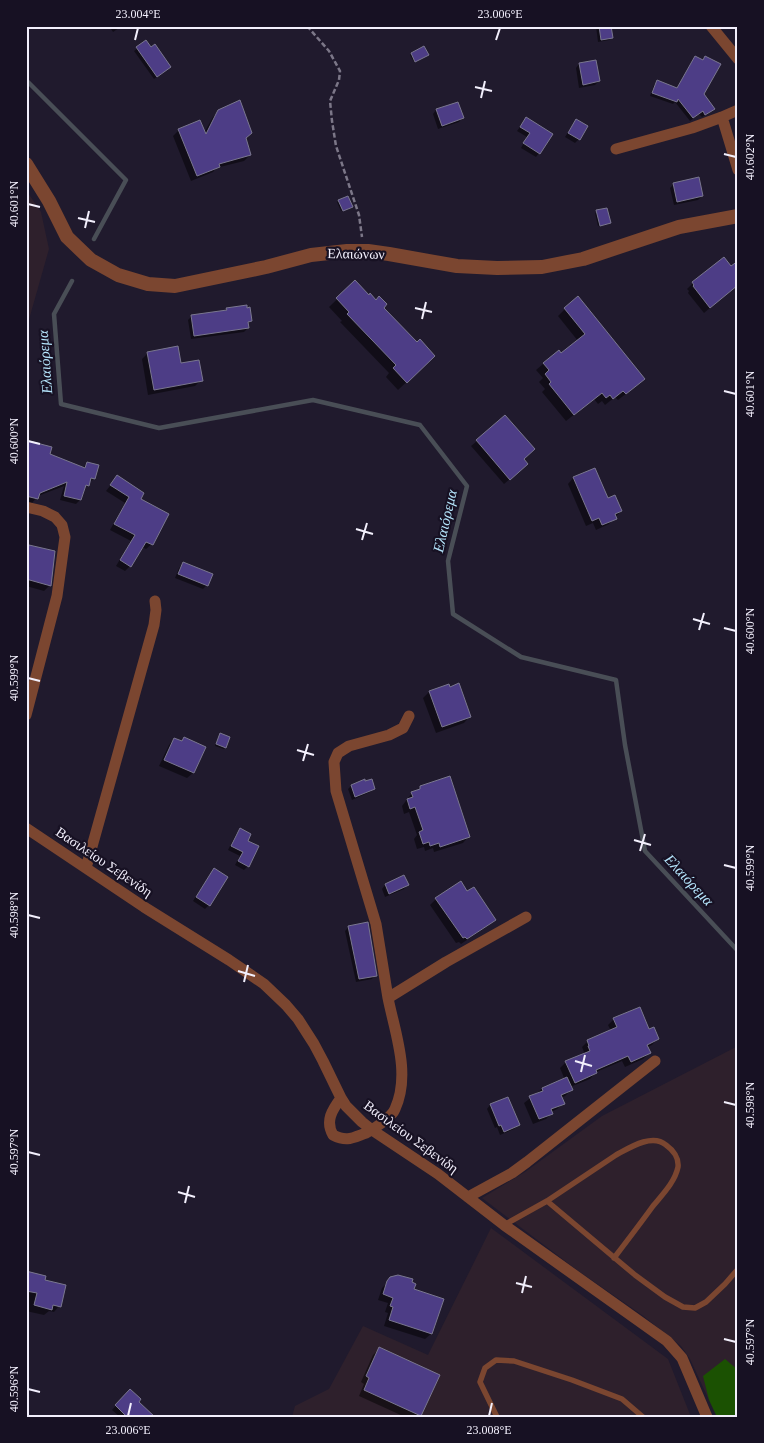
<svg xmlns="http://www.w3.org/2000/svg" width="764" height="1443" viewBox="0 0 764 1443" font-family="Georgia,serif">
<rect width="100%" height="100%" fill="#201a2d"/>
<!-- education -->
<path fill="#2e202c" d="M26,190L41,212L49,249L26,330Z
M738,1046V1401L709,1400L690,1359L681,1346L642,1315L577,1270L482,1198L525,1172L602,1116Z
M491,1228L668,1359L691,1417H292L295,1406L329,1389L363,1326L428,1355Z"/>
<!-- forest -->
<path fill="#1b5102" d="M725,1359L738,1370V1417H717L709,1400L703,1376Z"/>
<!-- shadow -->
<path fill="#0007" d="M109,26H122L113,32Z
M596,26H609L612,37L609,40L598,42Z
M146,42L166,70L154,79L134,51Z
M411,54L427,55L414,62L410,55Z
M705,57L703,94L710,112L702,117L699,114L690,121L675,102L673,104L650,96L654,85L657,82L676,89L692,61L695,58L701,61Z
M579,64L599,81L595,85L579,88L576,68Z
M436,110L462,118L459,122L438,129L433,114Z
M219,111L245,139L250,155L244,161L216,168L213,172L191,181L173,136L178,131L200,122L204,133L213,117Z
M526,119L539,153L536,157L521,148L527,137L517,131Z
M576,120L579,139L575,143L565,137Z
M674,184L702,196L698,200L674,205L670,188Z
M339,201L350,208L341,211L337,202Z
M597,212L610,223L608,224L598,226L595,213Z
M731,268L738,284L704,313L688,293L689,291L687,289L693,283Z
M355,282L416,344L434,356L398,390L386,377L389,373L340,322L342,321L329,307Z
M227,309L250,321L247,324L248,328L244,332L191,339L188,320L192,316L225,311Z
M565,309L636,386L618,400L615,397L605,405L602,401L598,404L594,399L566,421L542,392L545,389L539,382L543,378L536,370L543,364L561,355L578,341L558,316Z
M148,353L201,380L195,386L148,395L142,359Z
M477,441L523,459L521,470L504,484L471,446Z
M30,442L49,455L83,468L87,463L94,478L83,489L80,500L76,504L60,500L64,486L38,496L32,503L26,501V446Z
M594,469L607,499L621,511L609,524L596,530L593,523L586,526L568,484L573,478Z
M117,477L139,499L152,544L146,549L142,547L130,566L125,571L116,566L131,541L110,530L125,503L106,491Z
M29,547L50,585L44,591L26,586V550Z
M183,564L207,585L203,589L175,578L179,568Z
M448,686L469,717L464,723L436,733L423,698L429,692Z
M220,734L225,747L224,749L215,746Z
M185,738L193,773L187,778L159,766L169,745L174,739L181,742Z
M351,786L374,789L370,792L352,800L348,789Z
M420,787L468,837L463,843L434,852L433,848L425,851L424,847L417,849L414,839L417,835L409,812L404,814L402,806L412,793L416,792Z
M240,830L246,841L248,866L244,870L235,865L240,856L228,850L236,834Z
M214,870L209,905L205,909L193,901L210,874Z
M460,883L467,893L495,919L489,925L461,944L459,942L456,943L430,905L436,899Z
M385,885H407L404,889L385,897L382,889Z
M349,927L375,975L372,979L356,982L345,931Z
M614,1019L648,1031L657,1039L652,1045L647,1047L649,1053L643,1059L625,1067L622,1061L596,1072L590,1079L570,1087L571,1090L565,1096L561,1098L563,1103L557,1109L551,1112L552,1113L546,1119L533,1124L524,1103L542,1089L565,1080L560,1068L566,1062L583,1055L584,1052L582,1047L588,1041L611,1031L608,1025Z
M490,1105L518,1125L514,1129L500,1135L497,1127L495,1128L487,1109Z
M26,1272L44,1280L59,1306L54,1312L49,1311L44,1315L26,1311Z
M391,1279L412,1290L431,1334L425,1339L384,1326L388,1313L385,1312L388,1303L378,1300L382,1288Z
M379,1349L420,1415L418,1417H405L359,1396L364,1384L361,1382L373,1355Z
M130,1390L137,1402L153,1417H120L112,1410Z"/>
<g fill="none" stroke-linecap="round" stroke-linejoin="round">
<!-- stream -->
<path stroke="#494e56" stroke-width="4.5" d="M26,80L126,180L94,239
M72,281L54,314L61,404L159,428L313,400L420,425L467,486L448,561L453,614L521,657L616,680L625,745L645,851L738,951"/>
</g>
<!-- building -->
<path fill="#4d3d86" stroke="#7a778f" d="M599,26H611L613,38L601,40Z
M146,40L151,47L155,44L171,67L157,77L136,47Z
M424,46L429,55L415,62L411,53Z
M695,56L703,60L705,56L721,64L704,94L715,109L705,115L703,111L693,118L678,99L677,102L652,93L657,80L677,88Z
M596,60L600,81L583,85L579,63Z
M240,100L252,133L246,138L251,155L219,164L220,167L197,176L178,129L200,120L206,134L218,110Z
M458,102L464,118L442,126L436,109Z
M526,117L553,134L540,154L523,143L530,133L520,127Z
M576,119L588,126L580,140L568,133Z
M699,177L703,196L677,202L673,183Z
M348,196L353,207L343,211L338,200Z
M607,208L611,223L600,226L596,210Z
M724,257L731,266L738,261V285L710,308L693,286L694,285L692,282Z
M355,280L369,295L370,293L376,300L379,296L387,304L384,308L417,342L420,339L435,356L407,383L393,368L396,365L347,314L349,312L336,298Z
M578,296L645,379L626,394L623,391L613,399L610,395L606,398L602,393L574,415L549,384L551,382L545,374L549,370L543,363L559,350L561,353L585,334L564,308Z
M247,305V308L250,307L252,321L248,322L249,328L194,336L191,315L227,310L226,308Z
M178,346L181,363L199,360L203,381L154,390L147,352Z
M505,415L535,449L524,459L528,464L510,480L476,440Z
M29,441L52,447L50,454L85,468L87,462L99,465L95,479L91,478L89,486L86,485L81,500L64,496L67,482L40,493L38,499L26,496V453Z
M595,468L608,498L615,495L622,511L615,514L617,519L602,525L599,518L592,521L573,477Z
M117,475L144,493L141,499L169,514L153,545L146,542L131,567L120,560L135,535L114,524L129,497L110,485Z
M29,545L55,551L51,586L26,579V556Z
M183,562L213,574L208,586L178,574Z
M459,683L471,717L442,727L429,691L449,684L450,687Z
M220,733L230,737L226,748L216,744Z
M184,737L206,747L194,773L164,760L174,738L182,741Z
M450,776L470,837L440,847L439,843L430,846L429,842L423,844L419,832L423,830L415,807L410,809L407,799L413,797L411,792L420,789V786Z
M365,779V781L372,779L375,789L355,797L351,785Z
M240,828L251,834L248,841L259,846L249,867L238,861L243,852L231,846Z
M214,868L228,877L210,906L196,897Z
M404,875L409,885L389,894L385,884Z
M461,881L467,891L474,887L496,920L467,939L465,937L463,938L435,898Z
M368,922L377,976L359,979L348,926Z
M640,1007L649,1029L654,1027L659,1039L647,1045L651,1053L631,1062L628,1056L596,1070L597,1073L575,1083L565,1061L590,1051L588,1046H589L587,1040L617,1027L613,1018Z
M567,1077L573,1090L561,1095L565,1104L551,1109L553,1114L539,1119L529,1096L543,1091L542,1088Z
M508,1097L520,1125L504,1132L501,1125L499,1126L490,1104Z
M26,1271L46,1276L45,1280L66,1285L61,1307L53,1305L52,1310L34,1305L37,1293L26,1291Z
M398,1275L413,1279L412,1282L416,1284L414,1289L444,1299L432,1334L389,1320L393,1307L390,1306L393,1298L383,1294L387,1281L390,1277Z
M379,1347L440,1375L421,1416L364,1390L369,1378L366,1376Z
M130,1389L141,1399L139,1402L155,1417H127L115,1405Z"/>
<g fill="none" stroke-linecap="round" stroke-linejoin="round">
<!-- path -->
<path stroke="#7c7788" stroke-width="2.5" stroke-dasharray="5 2.5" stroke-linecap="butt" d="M307,26L329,51L340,71L339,80L330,101L332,121L336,146L359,215L362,237"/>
<!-- service -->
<path stroke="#7b4630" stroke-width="5.5" d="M547,1201L635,1275L665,1297L683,1307L695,1308L706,1302L725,1284L738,1269
M504,1225L547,1201L616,1155C629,1148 652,1133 666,1145C673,1150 679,1158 678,1167C675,1182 662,1195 653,1206C640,1224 627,1241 614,1258
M497,1417L480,1382L485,1368L496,1360L514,1361L572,1380L622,1399L643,1417"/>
<!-- minor -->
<path stroke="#7b4630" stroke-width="11" d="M711,26L738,59
M738,110L722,117L738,170
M616,149L692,128L722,117
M26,507L43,511L55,517L62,525L65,537L57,596L26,715
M26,828L144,907L229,960L264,984L286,1005L298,1019L314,1044L323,1061L341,1098L346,1106L362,1122L372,1130L438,1174L504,1225L667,1341L682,1358L707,1417
M86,868L154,625L156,610L155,601
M388,998L376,924L336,791L334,762L338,753L349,746L389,735L403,728L409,716
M341,1098C332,1110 325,1121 333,1135C347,1142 352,1138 366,1133C374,1129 392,1117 395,1109C411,1074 395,1033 388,998L446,962L526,917
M468,1197L512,1173L527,1162L655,1061"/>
<!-- tertiary -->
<path stroke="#7b4630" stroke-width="14" d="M26,164L49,201L67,237L91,260L118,275L148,284L175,286L266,267L311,255L347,251H368L389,254L457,266L497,268L542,267L583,259L679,227L738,216"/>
</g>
<!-- ticks -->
<path fill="none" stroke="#f2effc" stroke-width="2" d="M135,40L138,28M496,40L500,28M475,87L492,91M481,98L485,81M724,154L736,157M28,204L40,207M78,218L95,222M85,228L89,211M415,308L432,312M422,319L426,302M724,391L736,394M28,441L40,444M356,529L373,534M362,540L367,523M693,619L710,624M724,628L736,631M699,630L704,613M28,678L40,681M297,750L314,755M303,761L308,744M634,840L651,845M640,851L645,834M724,865L736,868M28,915L40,918M238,971L255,976M244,982L248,965M575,1061L592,1066M581,1072L585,1055M724,1102L736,1105M28,1152L40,1155M178,1192L195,1197M185,1203L189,1186M516,1283L532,1287M522,1293L526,1276M724,1339L736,1342M28,1389L40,1392M128,1416L131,1403M489,1416L492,1403"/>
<g text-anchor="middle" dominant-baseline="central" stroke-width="4.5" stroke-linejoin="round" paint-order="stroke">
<!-- street labels -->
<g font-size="14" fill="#f2effc" stroke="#171123">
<text transform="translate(356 254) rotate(1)">Ελαιώνων</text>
<text transform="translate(104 862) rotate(34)">Βασιλείου Σεβενίδη</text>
<text transform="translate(411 1137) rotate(36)">Βασιλείου Σεβενίδη</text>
</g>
<!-- water labels -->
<g font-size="15" font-style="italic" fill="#b5e5fc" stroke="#171123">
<text transform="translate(45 362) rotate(-94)">Ελαιόρεμα</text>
<text transform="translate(445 521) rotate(-77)">Ελαιόρεμα</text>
<text transform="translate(689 880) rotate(47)">Ελαιόρεμα</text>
</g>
</g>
<!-- border -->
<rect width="764" height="1443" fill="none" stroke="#171123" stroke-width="55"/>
<rect x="28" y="28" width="708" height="1388" fill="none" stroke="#f2effc" stroke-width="2"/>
<g font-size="12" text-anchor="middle" fill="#f2effc">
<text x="138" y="18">23.004°E</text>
<text x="500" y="18">23.006°E</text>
<text transform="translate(750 157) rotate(-90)" y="4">40.602°N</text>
<text transform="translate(14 204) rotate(-90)" y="4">40.601°N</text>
<text transform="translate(750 394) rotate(-90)" y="4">40.601°N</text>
<text transform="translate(14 441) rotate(-90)" y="4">40.600°N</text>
<text transform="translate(750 631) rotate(-90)" y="4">40.600°N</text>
<text transform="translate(14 678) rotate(-90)" y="4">40.599°N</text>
<text transform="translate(750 868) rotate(-90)" y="4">40.599°N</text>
<text transform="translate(14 915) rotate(-90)" y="4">40.598°N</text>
<text transform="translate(750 1105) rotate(-90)" y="4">40.598°N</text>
<text transform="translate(14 1152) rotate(-90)" y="4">40.597°N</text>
<text transform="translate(750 1342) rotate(-90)" y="4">40.597°N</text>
<text transform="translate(14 1389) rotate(-90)" y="4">40.596°N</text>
<text x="128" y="1434">23.006°E</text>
<text x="489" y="1434">23.008°E</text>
</g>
</svg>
